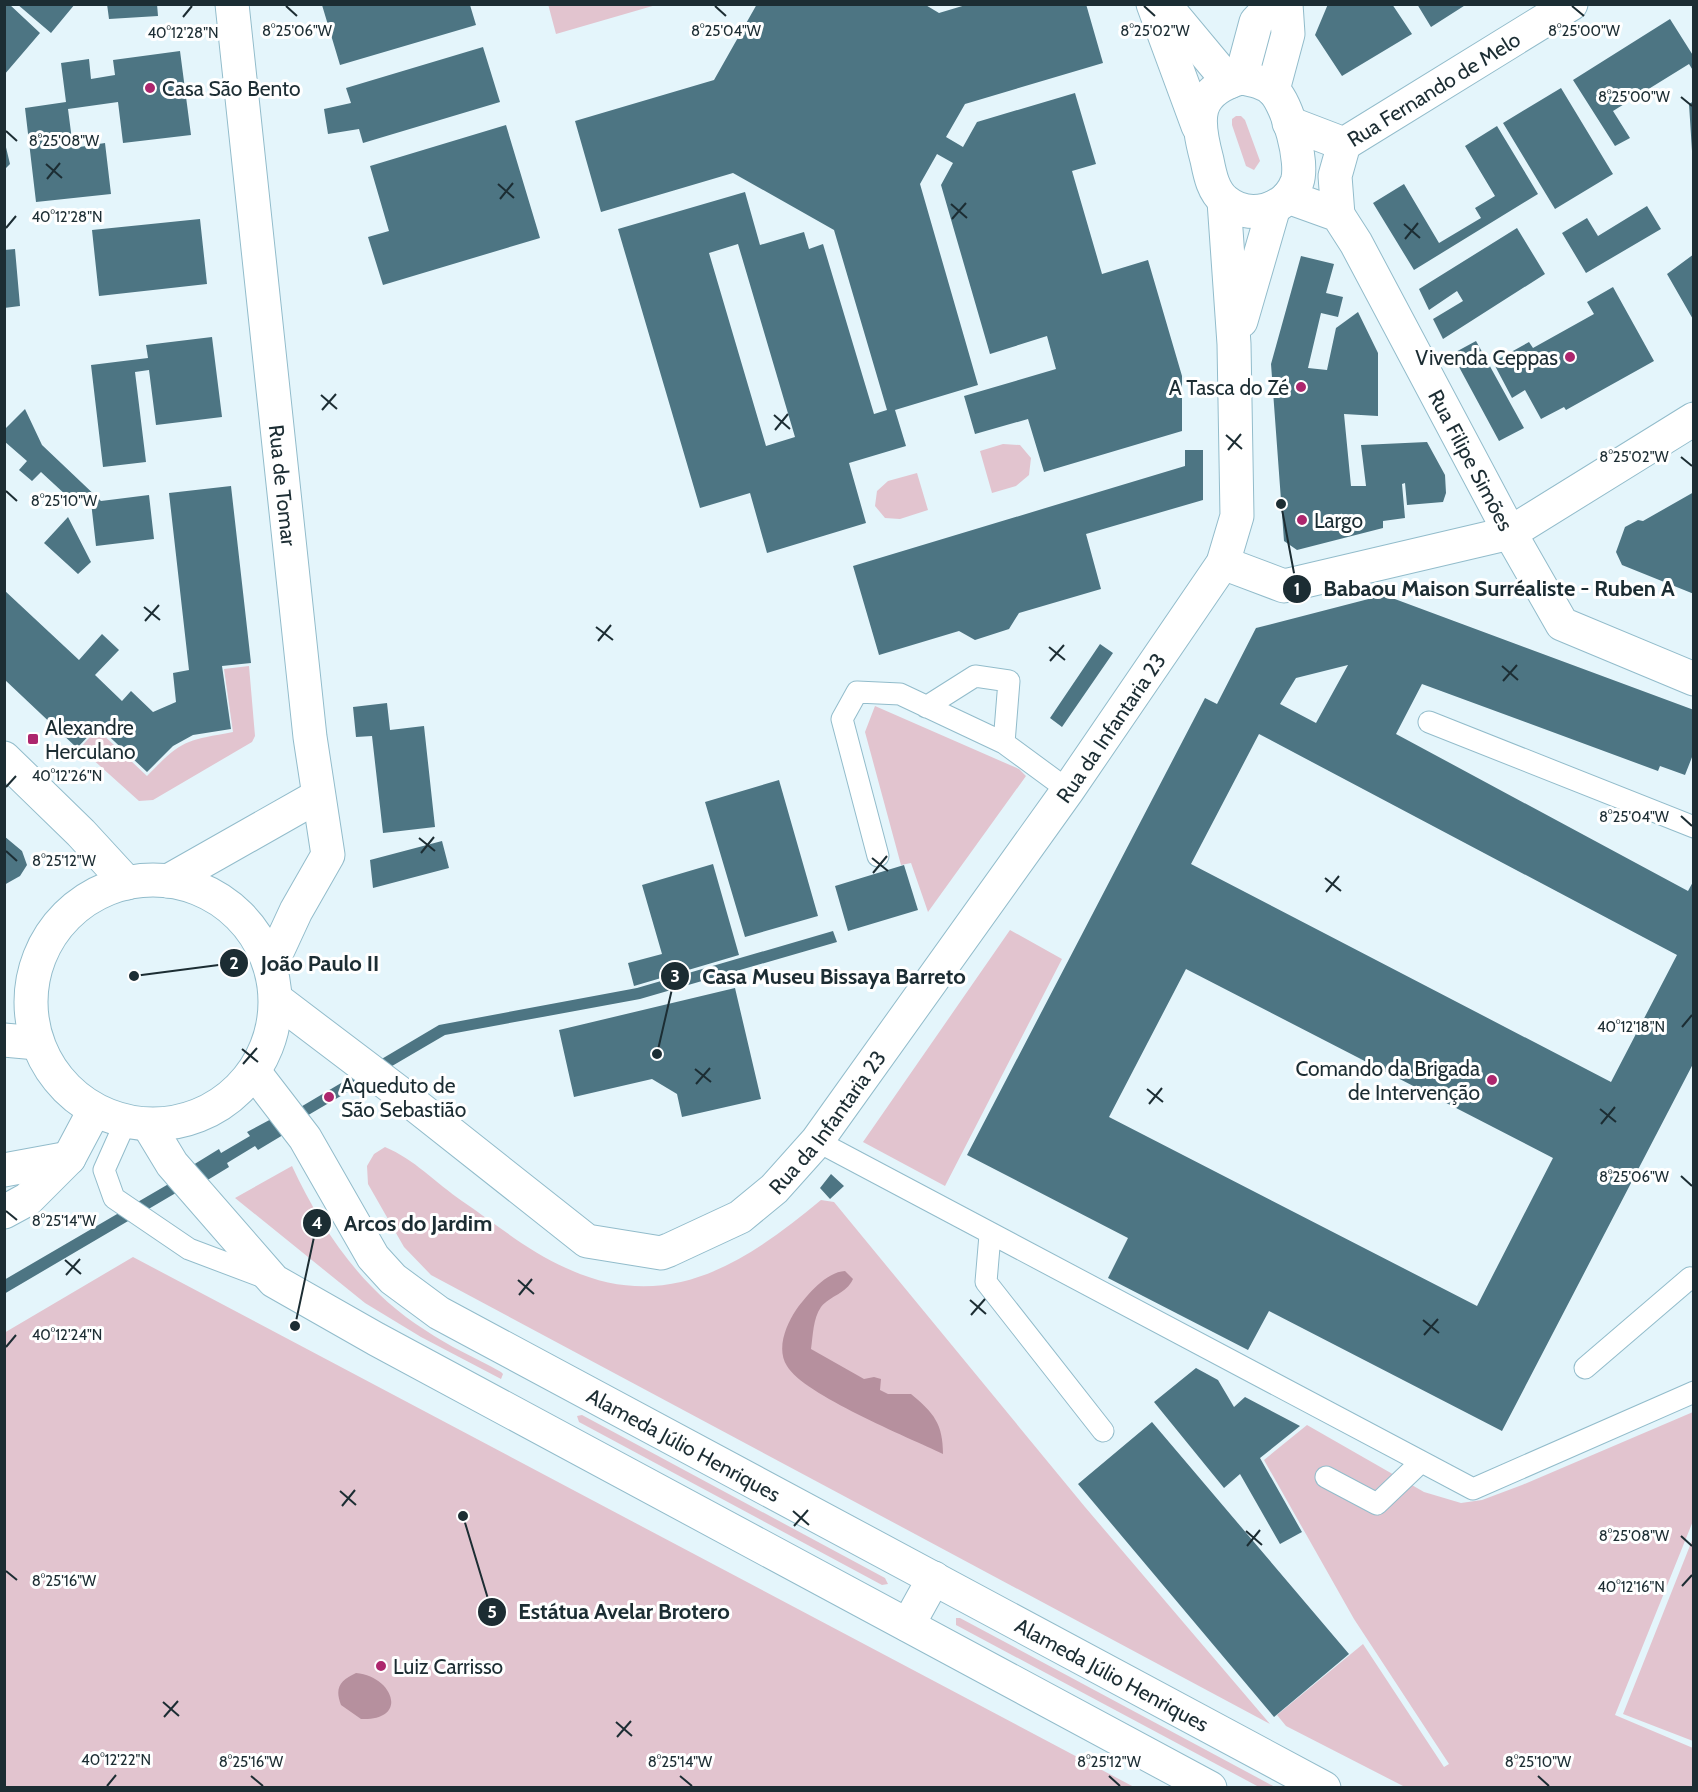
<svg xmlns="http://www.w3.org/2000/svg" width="1698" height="1792" viewBox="0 0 1698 1792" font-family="Cabin,sans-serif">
<rect width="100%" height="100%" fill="#e4f5fb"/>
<!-- green -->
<path fill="#e2c4cf" d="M548,4H656V5L556,34Z
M1236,116H1241L1245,120L1260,161L1254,170L1246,166L1232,125V119Z
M1003,444L1020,445L1031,458L1029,475L1016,486L992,493L980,451Z
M917,473L928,510L900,519L885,518L875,506L877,491L888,481Z
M249,666L255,736L252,742L153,800L139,801L80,748L97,729L147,776C182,740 184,741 233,732L224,669Z
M875,706L1019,769L1026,776L928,912L911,863L901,865L865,732Z
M1010,930L1062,959L945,1186L863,1142Z
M385,1147C414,1159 436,1183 462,1201C496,1224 529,1252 566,1268C667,1315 744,1264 821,1200L834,1202L1085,1507L1270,1724L431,1275L404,1247L368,1184L367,1166L374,1154Z
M292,1166C323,1232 362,1290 425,1330C448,1346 476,1358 501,1372L503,1374L501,1379L421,1337L365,1303L235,1198Z
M133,1257L1134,1787H5L4,1333Z
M1693,1412V1521L1615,1715L1693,1748V1787H1405L1286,1726L1277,1715L1363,1644L1444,1767L1449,1764L1354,1619L1264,1460L1307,1425L1424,1492L1461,1503L1482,1500L1522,1485Z
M582,1415L885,1578L888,1584L882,1585L579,1422L577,1416Z
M1693,1538V1741L1623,1714Z
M956,1618H960L1275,1787H1259L956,1625Z"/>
<!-- water -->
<path fill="#b6909e" d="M845,1271L853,1279C846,1294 831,1295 821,1307C813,1318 813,1336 811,1349L864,1379L874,1377L881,1379L880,1390L888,1394H911C934,1413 943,1424 943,1454C908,1437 804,1395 787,1366C776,1349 786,1325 796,1310C807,1295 826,1272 845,1271Z
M356,1673C393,1676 410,1721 361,1719L341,1705C334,1687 341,1680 356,1673Z"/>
<!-- building -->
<path fill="#4d7583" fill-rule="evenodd" d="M4,4H9L40,33L4,75Z
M17,4H75L51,33Z
M107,4H157L158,16L109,19Z
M757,4H924L939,13L969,4H1086L1103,63L965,104L946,137L963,147L977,122L1075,93L1096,164L1072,171L1102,274L1148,260L1182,376V431L1044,472L1028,419L975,434L964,396L1056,369L1047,336L990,354L941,185L953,163L937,154L920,184L978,385L895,410L906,446L849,463L866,523L767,553L750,493L700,508L618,229L745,192L760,245L804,232L809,249L823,244L874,414L887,410L834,230L733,173L601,212L575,121L714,80ZM738,244L795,437L766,446L709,253Z
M1328,4H1392L1412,34L1342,76L1315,35Z
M1417,4H1467L1431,27Z
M322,5H470L476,25L340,65Z
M1670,19L1694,57V72L1689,64L1613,111L1630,138L1615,146L1573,80Z
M483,47L500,102L363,143L359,129L328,134L324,109L351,103L346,88Z
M180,51L191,135L123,143L118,102L68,109L73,148L105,143L111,194L36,202L25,108L66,102L61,63L89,59L91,79L115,75L113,60Z
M1561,88L1613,174L1555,209L1503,123Z
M1694,101V151H1692L1689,104Z
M506,125L540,238L383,285L368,237L389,231L370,166Z
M1497,126L1538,194L1414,270L1373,203L1404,184L1439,243L1481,218L1475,208L1495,196L1465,146Z
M4,139L10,164L4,170Z
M1647,206L1661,229L1586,273L1562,233L1587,218L1598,236Z
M200,219L207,284L99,296L92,230Z
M1517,228L1545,274L1443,339L1433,319L1463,301L1457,291L1429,310L1419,289Z
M15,249L20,306L4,308V250Z
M1694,254V321L1667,274Z
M1301,256L1334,264L1326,293L1343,297L1338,317L1321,313L1308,368L1327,370L1336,328L1358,312L1378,353V416L1344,414L1351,486H1366L1361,445L1427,442L1445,475L1446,493L1443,502L1407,505L1405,483L1402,484L1405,518L1383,521V528L1297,550L1284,541L1271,364Z
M1613,287L1654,361L1566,410L1564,407L1541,419L1525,390L1512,398L1493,362L1529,342L1533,348L1594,314L1587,302Z
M212,337L222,417L156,425L149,370L135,372L146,462L103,467L91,365L148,358L146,345Z
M1476,341L1524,428L1499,441L1452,354Z
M25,409L42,445L101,501L149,495L154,539L96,546L91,502L97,500L85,502L67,496L41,472L32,481L19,470L27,461L4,441V430Z
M1185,450H1203V500L1086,534L1101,589L1019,613L1009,629L975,640L959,631L879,655L853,566L1185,466Z
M231,486L251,663L222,666L231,729L193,735L173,746L147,772L98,726L77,748L4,679V590L79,660L102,634L119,650L95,675L122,701L131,691L153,712L176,702L173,673L189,670L169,493Z
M1694,492V594L1622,565L1616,552L1625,527L1638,520L1643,521Z
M68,517L91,562L78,574L44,543Z
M1384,595L1694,710V752L1685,775L1660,766L1658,771L1422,684L1396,734L1688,891L1694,880V1062L1502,1431L1269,1311L1248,1350L1108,1278L1128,1238L967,1155L1205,698L1217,704L1256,628ZM1348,665L1316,723L1280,704L1296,678ZM1259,734L1677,955L1611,1082L1191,864ZM1186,969L1553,1158L1477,1306L1109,1117Z
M1100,644L1113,653L1062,727L1050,718Z
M387,703L390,730L424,726L435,827L383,833L372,736L356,737L353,707Z
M779,780L818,916L745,937L705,802Z
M4,836L22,851L27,865L20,876L4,885Z
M442,841L449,868L373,888L370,860Z
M713,864L739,955L634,986L628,963L662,954L642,885Z
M904,865L918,910L848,931L835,886Z
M833,931L837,942L640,999L445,1035L281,1131L283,1135L258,1150L255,1146L227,1163L229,1167L206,1181L203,1177L4,1294V1280L196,1168L193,1165L219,1149L221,1153L250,1136L247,1132L275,1117L277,1121L439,1025L637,988Z
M735,988L761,1099L682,1117L677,1094L652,1079L574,1097L559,1030Z
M831,1174L844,1186L830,1199L820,1188Z
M1196,1368L1218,1380L1234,1407L1245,1397L1300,1426L1260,1458L1302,1532L1280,1544L1240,1474L1224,1488L1154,1402Z
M1152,1422L1349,1654L1274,1717L1078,1484Z"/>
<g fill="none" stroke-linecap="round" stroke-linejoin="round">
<!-- lane casing -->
<g stroke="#92bccb" stroke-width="23">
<path id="lane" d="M926,707L975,676L1009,681L1004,743
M1429,722L1694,827
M878,856L842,719L857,692L900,694L1004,743L1068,790
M125,1123L104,1170L114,1198L189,1249L266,1278
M817,1141L1473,1489L1694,1392
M990,1235L986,1282L1103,1431
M1585,1368L1690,1278L1694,1280
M1326,1477L1377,1504L1421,1462"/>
</g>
<!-- street casing -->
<g stroke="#92bccb" stroke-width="35">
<g id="street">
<path id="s1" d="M232,4L310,737L328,855L296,911L271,965"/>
<path d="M1153,4L1198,126"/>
<path d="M1164,4L1229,82"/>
<path id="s2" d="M1289,123L1344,144L1571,4"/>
<path id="s3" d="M1288,197L1338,215L1356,243L1510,533L1562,624L1694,679"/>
<path d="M1338,215L1335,176L1344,144"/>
<path d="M1223,563L1284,586L1510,533L1694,419"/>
<path d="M168,881L318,796"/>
<path d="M4,1170L69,1158"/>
<path d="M4,1212L28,1199L69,1158L94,1111"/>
</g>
</g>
<!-- secondary casing -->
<g stroke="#92bccb" stroke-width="35">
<g id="secondary">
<path d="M1241,78C1253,80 1265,82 1274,91C1288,106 1304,162 1297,182C1286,211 1249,221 1225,201C1213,191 1210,175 1207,160C1196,119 1193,92 1241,78Z"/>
<path d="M1241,78L1256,22L1273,4"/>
<path d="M1273,90L1288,34L1286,4"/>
<path d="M1241,321L1274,207"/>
<path d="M4,758L81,833L127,883"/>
<circle cx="153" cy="1002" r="122"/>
<path id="s4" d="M277,1000L405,1097L587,1241L661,1253L669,1250L740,1217L774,1189L817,1141L1068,790L1223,563L1237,516L1234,344L1224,201"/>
<path d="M4,1040L37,1043"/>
<path id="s5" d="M255,1073L305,1138L373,1257L393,1279L439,1313L1324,1788"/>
<path d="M149,1126L172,1164L274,1281L376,1339L1210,1788"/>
<path d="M908,1625L934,1578"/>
</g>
</g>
<!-- lane -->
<use href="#lane" stroke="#fff" stroke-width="21"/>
<!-- street -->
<use href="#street" stroke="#fff" stroke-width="33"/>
<!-- secondary -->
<use href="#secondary" stroke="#fff" stroke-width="33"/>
</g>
<!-- ticks -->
<path fill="none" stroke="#1c2d33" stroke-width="2" d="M286,6L297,16M715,6L726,16M1144,6L1155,16M1572,6L1584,16M183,17L192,6M1681,97L1692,106M6,131L17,141M46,164L62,178M47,179L60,163M498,184L514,198M500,199L513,183M951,204L967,218M952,219L966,203M1404,224L1420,238M6,228L16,216M1405,239L1418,223M321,395L337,409M322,410L336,394M774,415L790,429M775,430L788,414M1226,435L1242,449M1228,450L1241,434M1681,457L1692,466M6,491L17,501M144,607L160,620M145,621L159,605M596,627L613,640M598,641L611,625M1049,647L1065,660M1050,661L1064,645M1502,666L1518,680M1503,681L1517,665M6,787L16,776M1681,816L1692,826M419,838L435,851M6,851L17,861M421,853L434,837M872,858L888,871M873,873L887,856M1325,878L1341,891M1326,892L1339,876M1682,1027L1692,1015M242,1049L258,1062M243,1064L257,1048M695,1069L711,1082M696,1084L710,1068M1147,1089L1163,1102M1149,1104L1162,1088M1600,1109L1616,1122M1601,1124L1615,1107M1681,1176L1692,1186M6,1211L17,1220M65,1260L81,1274M66,1275L80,1259M518,1280L534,1294M519,1295L532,1279M970,1300L986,1314M971,1315L985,1299M1423,1320L1439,1333M1424,1335L1438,1319M6,1347L16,1335M340,1491L356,1505M342,1506L355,1490M793,1511L809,1525M794,1526L808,1510M1246,1531L1262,1545M1681,1536L1692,1546M1247,1546L1260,1530M6,1571L17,1580M1682,1586L1692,1575M163,1702L179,1716M164,1717L178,1701M616,1722L632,1736M617,1737L631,1721M251,1776L263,1786M680,1776L692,1786M1109,1776L1120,1786M1538,1776L1549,1786M107,1786L116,1775"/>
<!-- markers -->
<g fill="#ad266d" stroke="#fff" stroke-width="2">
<circle cx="150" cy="88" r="6"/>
<circle cx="1570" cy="357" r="6"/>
<circle cx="1301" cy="387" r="6"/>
<circle cx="1302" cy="520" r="6"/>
<rect x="27" y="733" width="12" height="12" rx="3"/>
<circle cx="1492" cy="1080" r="6"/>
<circle cx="329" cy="1097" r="6"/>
<circle cx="381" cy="1666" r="6"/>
</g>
<g text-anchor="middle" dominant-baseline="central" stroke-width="6" stroke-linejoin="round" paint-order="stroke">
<!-- street labels -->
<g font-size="21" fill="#1c2d33" stroke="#fff">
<text stroke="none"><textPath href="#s2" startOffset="164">Rua Fernando de Melo</textPath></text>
<text stroke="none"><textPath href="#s3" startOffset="332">Rua Filipe Simões</textPath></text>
<text stroke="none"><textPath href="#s1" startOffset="484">Rua de Tomar</textPath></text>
<text stroke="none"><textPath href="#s4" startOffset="1170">Rua da Infantaria 23</textPath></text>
<text stroke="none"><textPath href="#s4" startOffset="684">Rua da Infantaria 23</textPath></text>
<text stroke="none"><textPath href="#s5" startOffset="584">Alameda Júlio Henriques</textPath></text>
<text stroke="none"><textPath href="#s5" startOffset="1070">Alameda Júlio Henriques</textPath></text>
</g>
<!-- poi labels -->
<g font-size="21" fill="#1c2d33" stroke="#fff" text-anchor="start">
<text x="162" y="88">Casa São Bento</text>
<text x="1558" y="357" text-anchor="end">Vivenda Ceppas</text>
<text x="1289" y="387" text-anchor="end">A Tasca do Zé</text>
<text x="1314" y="520">Largo</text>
<text x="45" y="727">Alexandre<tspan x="45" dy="24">Herculano</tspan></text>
<text x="1480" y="1068" text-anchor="end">Comando da Brigada<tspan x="1480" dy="24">de Intervenção</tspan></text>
<text x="341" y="1085">Aqueduto de<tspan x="341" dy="24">São Sebastião</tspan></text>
<text x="393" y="1666">Luiz Carrisso</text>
</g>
</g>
<g font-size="15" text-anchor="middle" fill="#1c2d33" stroke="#fff" stroke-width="6" stroke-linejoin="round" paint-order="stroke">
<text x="1584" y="36">8°25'00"W</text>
<text x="297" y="36">8°25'06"W</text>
<text x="726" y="36">8°25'04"W</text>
<text x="1155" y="36">8°25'02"W</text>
<text x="183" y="38">40°12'28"N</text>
<text x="1634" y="102">8°25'00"W</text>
<text x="64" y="146">8°25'08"W</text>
<text x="67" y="222">40°12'28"N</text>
<text x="1634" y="462">8°25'02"W</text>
<text x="64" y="506">8°25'10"W</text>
<text x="67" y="781">40°12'26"N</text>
<text x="1634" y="822">8°25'04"W</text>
<text x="64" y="866">8°25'12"W</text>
<text x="1631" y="1032">40°12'18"N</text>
<text x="1634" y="1182">8°25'06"W</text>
<text x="64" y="1226">8°25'14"W</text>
<text x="67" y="1340">40°12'24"N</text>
<text x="1634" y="1541">8°25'08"W</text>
<text x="64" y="1586">8°25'16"W</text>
<text x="1631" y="1592">40°12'16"N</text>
<text x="116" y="1765">40°12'22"N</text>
<text x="251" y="1767">8°25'16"W</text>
<text x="680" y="1767">8°25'14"W</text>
<text x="1109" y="1767">8°25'12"W</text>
<text x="1538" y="1767">8°25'10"W</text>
</g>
<!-- callouts -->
<path fill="none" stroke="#1c2d33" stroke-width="2" d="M1281 504L1297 589M134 976L234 963M657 1054L675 976M295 1326L317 1223M463 1516L492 1612"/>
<g fill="#1c2d33" stroke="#fff" stroke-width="2">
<circle cx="1281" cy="504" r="6"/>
<circle cx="134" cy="976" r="6"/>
<circle cx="657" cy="1054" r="6"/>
<circle cx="295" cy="1326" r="6"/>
<circle cx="463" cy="1516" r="6"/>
<circle cx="1297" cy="589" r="15"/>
<circle cx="234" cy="963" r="15"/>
<circle cx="675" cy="976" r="15"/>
<circle cx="317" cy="1223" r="15"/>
<circle cx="492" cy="1612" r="15"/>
</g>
<g font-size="18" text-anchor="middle" font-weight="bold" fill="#fff">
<text x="1297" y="595">1</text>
<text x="234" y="969">2</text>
<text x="675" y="982">3</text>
<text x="317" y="1229">4</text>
<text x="492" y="1618">5</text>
</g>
<g font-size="22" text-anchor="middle" font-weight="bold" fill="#1c2d33" stroke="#fff" stroke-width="6" stroke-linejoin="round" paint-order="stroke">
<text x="1499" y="596">Babaou Maison Surréaliste - Ruben A</text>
<text x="320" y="971">João Paulo II</text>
<text x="834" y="984">Casa Museu Bissaya Barreto</text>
<text x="418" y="1231">Arcos do Jardim</text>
<text x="624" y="1619">Estátua Avelar Brotero</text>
</g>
<!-- border -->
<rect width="1698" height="1792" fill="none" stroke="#1c2d33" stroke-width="12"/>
</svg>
